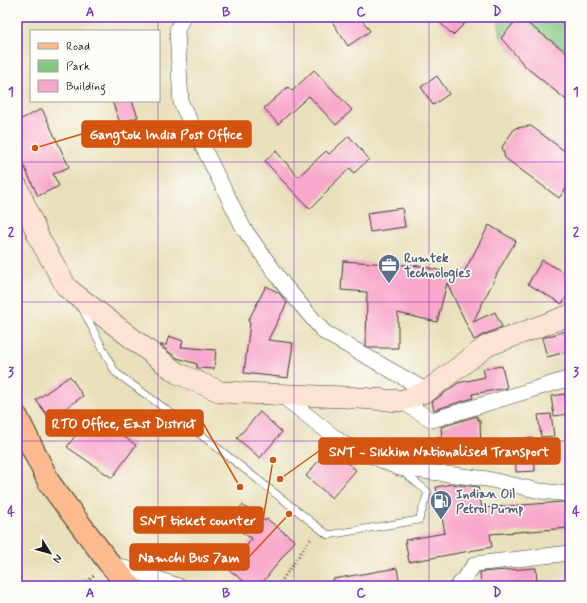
<svg xmlns="http://www.w3.org/2000/svg" width="587" height="603" viewBox="0 0 587 603" font-family="Mynerve,sans-serif">
<rect width="100%" height="100%" fill="#fdfcf7"/>
<filter id="ink" filterUnits="userSpaceOnUse"><feTurbulence type="fractalNoise" baseFrequency=".025" numOctaves="2"/><feDisplacementMap in="SourceGraphic" scale="8" xChannelSelector="R" yChannelSelector="G"/><feConvolveMatrix kernelMatrix="1 2 1 2 8 2 1 2 1" color-interpolation-filters="sRGB"/></filter>
<filter id="wash" filterUnits="userSpaceOnUse"><feTurbulence type="fractalNoise" baseFrequency=".012" numOctaves="4" result="noise"/><feDisplacementMap in="SourceGraphic" scale="16" xChannelSelector="R" yChannelSelector="G"/><feGaussianBlur stdDeviation="0.9" result="paint"/><feColorMatrix in="noise" values="0 0 0 0 0 0 0 0 0 0 0 0 0 0 0 0 0 1.4 0 .05"/><feComposite in="paint" operator="in"/></filter>
<g filter="url(#wash)">
<rect width="100%" height="100%" fill="#e8e0ba"/>
<!-- green -->
<path fill="#86c880" stroke="#51724e" d="M498,17H570V103L526,67L501,38Z"/>
<g id="blocks">
<!-- building -->
<path fill="#f8a8ca" d="M329,17H360L370,31L348,46Z
M434,17H471L453,35Z
M519,17L570,55V103L526,67L501,38Z
M314,70L352,110L336,125L309,96L278,124L264,108L288,87L292,91Z
M437,76L449,94L433,105L421,87Z
M112,101H132L138,117L120,123Z
M42,109L69,167L53,174L59,186L38,196L17,151V121Z
M531,126L570,155V183L559,198L505,158L502,147L515,128Z
M349,136L369,159L354,173L350,168L328,189L329,190L310,209L280,178L265,161L276,151L298,177L326,151L329,154Z
M402,208L405,227L370,232L367,213Z
M489,225L516,241L500,268L473,322L495,312L502,327L483,335L474,340L447,283L437,322L398,313V348H370L366,346L367,292L341,290L343,261L421,266L462,276Z
M542,260L570,276V291L562,304L528,284Z
M266,286L279,293L287,303L268,340L293,343L288,378L244,373L250,323L248,321Z
M570,330V351L547,357L542,338Z
M169,336L183,341L181,347L216,350L214,369L197,368V364L177,358L160,345H166Z
M502,366L507,388L472,394L473,398L434,410L432,402L458,383L485,377L483,369Z
M70,376L83,396L50,419L36,400Z
M565,394L569,414L554,416L551,396Z
M260,412L282,432L260,458L237,438Z
M91,414L136,445L112,478L67,447Z
M551,414L554,436L541,437L538,415Z
M477,416L478,420H480L481,451H465V448L416,458L413,443L442,437L441,427Z
M534,438L535,471L516,472L515,439Z
M329,448L356,470L332,498L306,476Z
M452,484L478,487L482,508L562,502L569,503L570,528L490,534L492,547L409,562L405,540L445,533L436,487Z
M242,505L265,521L267,519L295,541L260,586H250L228,569L252,539L230,524Z
M397,568L400,586H334L333,579Z
M536,568L537,586H481L480,572Z"/>
</g>
</g>
<g filter="url(#ink)">
<use href="#blocks" fill-opacity="0" stroke="#3b3934" stroke-width="1"/>
<g fill="none" stroke-linecap="round" stroke-linejoin="round">
<!-- service casing -->
<g stroke="#3b3934" stroke-width="8">
<path id="service" d="M82,308L115,372L205,438L328,535L419,520L428,492L402,471"/>
</g>
<!-- minor casing -->
<g stroke="#3b3934" stroke-width="16">
<path id="minor" d="M183,17L177,30L181,103L244,229L284,285L324,332L427,391
M280,394L342,443L399,468L487,479L540,491L570,494
M401,401L432,420L564,380L570,381
M110,563L179,586
M458,586L475,564L570,553"/>
</g>
<!-- secondary casing -->
<g stroke="#3b3934" stroke-width="22">
<path id="secondary" d="M17,186L39,238L67,288L177,373L221,392L344,397L401,401L427,391L487,346L570,315"/>
</g>
<!-- primary casing -->
<g stroke="#3b3934" stroke-width="24">
<path id="primary" d="M17,417L50,484L109,563L130,586"/>
</g>
<!-- path -->
<path stroke="#3b3934" stroke-width="2.5" stroke-dasharray="1 3" stroke-linecap="butt" d="M88,586L87,582L95,574
M278,586L312,537"/>
<!-- service -->
<use href="#service" stroke="#fff" stroke-width="7"/>
<!-- minor -->
<use href="#minor" stroke="#fff" stroke-width="15"/>
<!-- secondary -->
<use href="#secondary" stroke="#fee3d2" stroke-width="21"/>
<!-- primary -->
<use href="#primary" stroke="#fcba8e" stroke-width="22"/>
</g>
</g>
<!-- grid -->
<path fill="none" stroke="#7b2cbf" stroke-width="1" stroke-opacity="0.55" d="M158,17V31M294,17V586M429,17V586M158,101V586M17,162H570M17,302H570M17,441H570"/>
<!-- icons -->
<defs>
<g id="office-pin" transform="scale(1.15)"><path d="M0 17L-7.5 6A9.5 9.5 0 1 1 7.5 6Z" fill="#5c6f8a" stroke="#fdfcf7"/><path d="M-6-3h4V-5.5h4V-3h4V5H-6ZM-1-4.5V-3h2v-1.5ZM-6 0V1H6V0Z" fill="#fff"/></g>
<g id="fuel-pin" transform="scale(1.15)"><path d="M0 17L-7.5 6A9.5 9.5 0 1 1 7.5 6Z" fill="#5c6f8a" stroke="#fdfcf7"/><path d="M-5.5-6h7V0h2V4h1.3V-2.5L3-4.5l.8-.8L6-3V5H2.5V1h-1V6h-7ZM-4.2-4.7v3.2H.2V-4.7Z" fill="#fff"/></g>
</defs>
<g fill-rule="evenodd">
<use href="#office-pin" x="389" y="265"/>
<use href="#fuel-pin" x="441" y="501"/>
</g>
<g text-anchor="middle" dominant-baseline="central" stroke-width="3" stroke-linejoin="round" paint-order="stroke">
<!-- service labels -->
<g font-size="13" font-weight="bold" fill="#4e5e75" stroke="#fdfcf7" text-anchor="start">
<text x="404" y="258">Rumtek<tspan x="404" dy="15">Technologies</tspan></text>
<text x="456" y="494">Indian Oil<tspan x="456" dy="15">Petrol Pump</tspan></text>
</g>
</g>
<!-- callouts -->
<path fill="none" stroke="#d4530e" stroke-width="1.5" d="M35 148L82 134M240 487L203 423M280 479L319 451M273 460L263 520M289 514L249 557"/>
<g fill="#d4530e" stroke="#fdfcf7" stroke-width="1.5">
<circle cx="35" cy="148" r="4"/>
<circle cx="240" cy="487" r="4"/>
<circle cx="280" cy="479" r="4"/>
<circle cx="273" cy="460" r="4"/>
<circle cx="289" cy="514" r="4"/>
</g>
<g fill="#d4530e" stroke="#d4530e" stroke-width="1.5">
<rect x="82" y="121" width="169" height="26" rx="4"/>
<rect x="46" y="410" width="157" height="26" rx="4"/>
<rect x="319" y="438" width="241" height="26" rx="4"/>
<rect x="134" y="507" width="129" height="26" rx="4"/>
<rect x="130" y="544" width="119" height="26" rx="4"/>
</g>
<g font-size="14" text-anchor="middle" font-weight="bold" fill="#fff">
<text x="166" y="139">Gangtok India Post Office</text>
<text x="124" y="428">RTO Office, East District</text>
<text x="439" y="456">SNT - Sikkim Nationalised Transport</text>
<text x="198" y="525">SNT ticket counter</text>
<text x="189" y="562">Namchi Bus 7am</text>
</g>
<!-- margin -->
<rect width="587" height="603" fill="none" stroke="#fdfcf7" stroke-width="44"/>
<!-- legend -->
<rect x="30" y="30" width="130" height="72" fill="#fdfcf7" stroke="#a3a29f"/>
<rect x="38" y="43" width="20" height="6" fill="#fcba8e" stroke="#a3a29f"/>
<text x="66" y="50" font-size="12" fill="#1c1c1c">Road</text>
<rect x="38" y="60" width="20" height="12" fill="#86c880" stroke="#a3a29f"/>
<text x="66" y="70" font-size="12" fill="#1c1c1c">Park</text>
<rect x="38" y="80" width="20" height="12" fill="#f8a8ca" stroke="#a3a29f"/>
<text x="66" y="90" font-size="12" fill="#1c1c1c">Building</text>
<!-- north arrow -->
<g transform="translate(50 553) rotate(127)" stroke="#fdfcf7" stroke-width="3" paint-order="stroke">
<path d="M0-3L7 15L0 10L-7 15Z" fill="#1c1c1c"/>
<text y="-6" font-size="11" font-weight="bold" text-anchor="middle" fill="#1c1c1c">N</text>
</g>
<rect x="22" y="22" width="543" height="559" fill="none" stroke="#7b2cbf" stroke-width="1.5"/>
<g font-size="13" text-anchor="middle" font-weight="bold" fill="#7b2cbf">
<text x="90" y="16">A</text>
<text x="226" y="16">B</text>
<text x="361" y="16">C</text>
<text x="497" y="16">D</text>
<text x="11" y="96">1</text>
<text x="576" y="96">1</text>
<text x="11" y="236">2</text>
<text x="576" y="236">2</text>
<text x="11" y="376">3</text>
<text x="576" y="376">3</text>
<text x="11" y="516">4</text>
<text x="576" y="516">4</text>
<text x="90" y="597">A</text>
<text x="226" y="597">B</text>
<text x="361" y="597">C</text>
<text x="497" y="597">D</text>
</g>
</svg>
